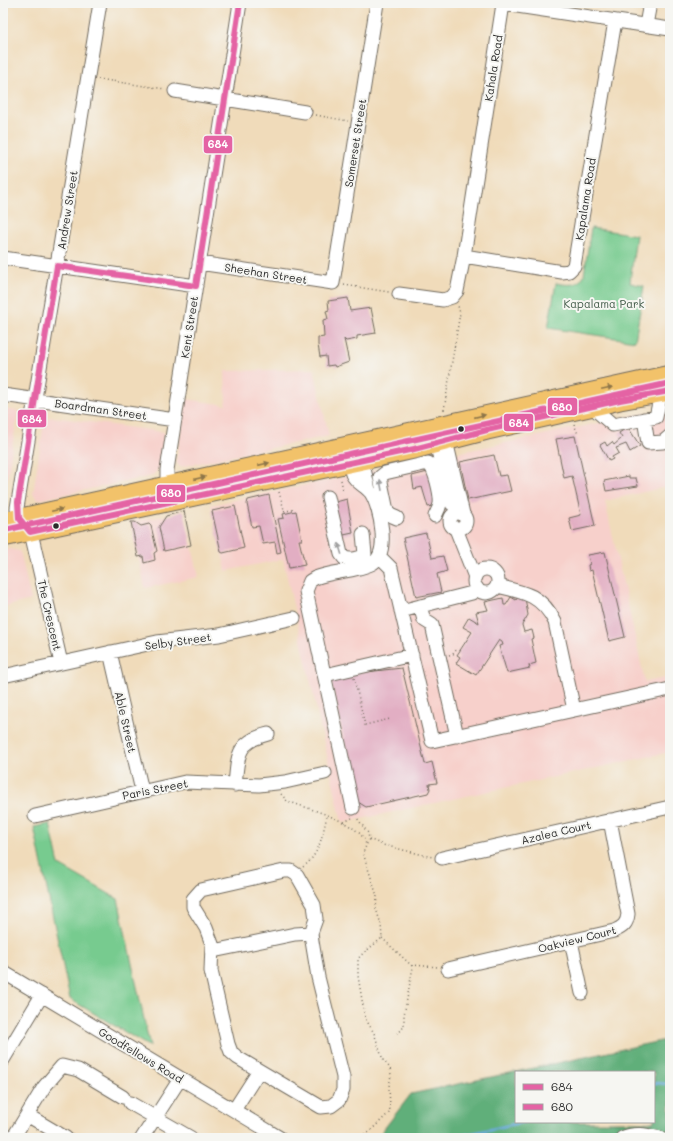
<svg xmlns="http://www.w3.org/2000/svg" width="673" height="1141" viewBox="0 0 673 1141" font-family="Mali,sans-serif">
<rect width="100%" height="100%" fill="#f6f6f2"/>
<filter id="ink" filterUnits="userSpaceOnUse"><feTurbulence type="fractalNoise" baseFrequency=".025" numOctaves="2"/><feDisplacementMap in="SourceGraphic" scale="8" xChannelSelector="R" yChannelSelector="G"/><feConvolveMatrix kernelMatrix="1 2 1 2 8 2 1 2 1" color-interpolation-filters="sRGB"/></filter>
<filter id="wash" filterUnits="userSpaceOnUse"><feTurbulence type="fractalNoise" baseFrequency=".012" numOctaves="4" result="noise"/><feDisplacementMap in="SourceGraphic" scale="16" xChannelSelector="R" yChannelSelector="G"/><feGaussianBlur stdDeviation="0.9" result="paint"/><feColorMatrix in="noise" values="0 0 0 0 0 0 0 0 0 0 0 0 0 0 0 0 0 1.4 0 .05"/><feComposite in="paint" operator="in"/></filter>
<g filter="url(#wash)">
<rect width="100%" height="100%" fill="#f0dbba"/>
<!-- built -->
<path fill="#f7d0cb" d="M314,369L329,436L180,467L176,462L186,399L226,405L225,371Z
M670,408V486L605,501L645,682L670,677V752L342,823L283,559L226,571L211,505Z
M3,409L18,411L3,505Z
M53,417L164,432L161,466L152,476L38,500L33,494L44,422L48,418Z
M184,511L199,577L145,588L131,522L166,516Z
M10,549L19,551L21,555L31,600L3,607V551Z"/>
<!-- green -->
<path fill="#77cb8f" stroke="#517b5d" d="M591,228L636,235L630,283L644,286L635,341L548,328L556,283C567,285 578,287 584,275Z
M50,824L59,865L118,899L150,1047L70,999L34,827Z
M617,1129L647,1130L670,1134V1138H591Z"/>
<!-- forest -->
<path fill="#61af7a" stroke="#466d52" fill-rule="evenodd" d="M670,1039V1134L647,1130L617,1129L591,1138H377L411,1094ZM516,1072H654V1122H516Z"/>
<g fill="none" stroke-linecap="round" stroke-linejoin="round">
<!-- stream -->
<path stroke="#6eaadf" stroke-width="2.5" d="M654,1083L670,1084
M450,1138L524,1122"/>
</g>
<g id="blocks">
<!-- building -->
<path fill="#e2aec3" d="M348,298L350,311L371,308L376,333L357,336V339L346,341L344,339L349,362L335,367L334,365L327,366L326,356L320,357L318,345V338L324,337L323,320L328,319L326,311L329,310L328,301Z
M628,427L640,446L630,452L626,444L616,448L619,453L612,457L613,459L609,461L600,445L605,442L607,446L612,442L614,445L622,438L619,433Z
M575,436L595,526L572,531L569,518L581,515L572,476L564,478L556,439Z
M494,455L499,476L507,475L511,491L468,500L460,462Z
M428,472L437,505L428,507L422,487L414,489L412,476Z
M629,476V478H636L638,486L606,491L604,481Z
M269,495L281,552L277,553L275,542L263,544L259,526L252,527L247,504L248,500Z
M347,499L353,533L339,536L332,503Z
M235,506L244,548L223,553L221,552L212,511Z
M184,511L191,545L164,551L159,527L166,516Z
M296,511L302,540H299L305,565L289,568L278,519L284,518L283,514Z
M131,522H135L141,526L149,524L151,526L157,551L154,553L155,560L144,563L143,556L138,557Z
M426,533L432,558L443,556L447,571L437,574L441,592L416,597L403,538Z
M605,552L625,637L609,641L592,570L589,571L588,565L590,564L588,555Z
M519,595L525,598L528,615L522,625L524,632L532,630L534,638L531,639L536,663L529,665L530,668L507,673L499,646L503,645L502,642L499,640L476,675L456,663L460,657L457,655L472,632L463,627L469,617L479,623L476,612L488,610L485,602L503,598L504,605H506L511,597L516,600Z
M402,668L425,764L432,762L437,783L429,784L430,789L428,793L366,807L358,802L331,680L357,673Z"/>
</g>
</g>
<g filter="url(#ink)">
<use href="#blocks" fill-opacity="0" stroke="#70695d" stroke-width="1"/>
<g fill="none" stroke-linecap="round" stroke-linejoin="round">
<!-- minor casing -->
<g stroke="#70695d" stroke-width="15">
<path id="minor" d="M646,25L650,3
M175,91L305,112
M464,256L562,272L569,271L574,266L615,21
M3,258L196,286
M199,263L333,283L377,3
M399,294L443,300L452,297L457,291L464,256L503,4L670,29
M3,395L175,420
M591,406L613,425L656,417L661,393
M644,419L648,443L663,442L670,436
M444,432L463,514
M434,436L452,504
M356,454L364,469L369,490
M351,455C351,461 350,468 352,474C356,483 366,486 371,493C380,507 391,555 371,564C354,572 333,571 315,578L310,581L306,591L353,808
M167,486V470L240,3
M328,497L341,554L344,558C351,560 360,559 365,554L363,534
M450 521a8 8 0 1 1 16 0a8 8 0 1 1-16 0Z
M397,518L390,515L387,511L380,477L385,473L428,463C435,467 441,496 440,504C439,509 437,512 435,516
M456,529L475,577
M380,557L391,568L432,741L670,689
M474 581a12 12 0 1 1 24 0a12 12 0 1 1-24 0Z
M497,586C524,592 542,595 555,622L574,710
M420,606L424,620L432,625L457,736
M401,611L472,593L477,588
M110,652L142,791
M61,663L32,537L19,518L17,508L100,3
M325,675L412,655
M3,676L157,642L219,635L294,618
M235,785C238,756 236,742 268,734
M35,816L185,782L259,785L285,782L325,773
M442,858L670,807
M284,871H291L297,875L314,905L316,919L311,933L312,941L318,977L343,1077V1090L339,1100L331,1106L321,1107L238,1058L231,1052L228,1044L211,971L212,944L206,928L193,907V899L201,890Z
M571,941L582,993
M213,951L295,934L311,933
M448,969L614,931C623,927 627,924 628,914L610,820
M3,972L280,1138
M3,1060L42,995
M130,1103L191,1138
M234,1110L259,1071
M27,1115L66,1138
M13,1138L44,1087L62,1066L78,1070L123,1097
M142,1138L180,1079
M622,1138C635,1132 647,1135 661,1138"/>
</g>
<!-- highway casing -->
<g stroke="#70695d" stroke-width="21">
<path id="highway" d="M3,522L670,375
M3,537L414,449L487,430L620,400L670,391"/>
</g>
<!-- path -->
<path stroke="#70695d" stroke-width="1.5" stroke-dasharray="1 3" stroke-linecap="butt" d="M98,79L165,89
M316,115L348,121
M344,285L389,292
M444,410L460,313L458,306
M574,424L578,434
M341,480L343,490
M279,492L285,513
M284,511L293,510L294,512
M449,655L453,654L457,649
M354,678L365,725L390,719
M281,794L287,801C306,808 365,823 366,846
M344,822L352,818
M369,839L383,845L432,857
M303,867C320,854 322,836 327,816
M382,938L413,967L404,1015V1024L402,1030L397,1033
M412,965L438,967
M353,1138L368,1133L389,1113L390,1108L389,1086L391,1075L390,1068L383,1060L374,1033L365,1018L358,976V960L360,956L382,938L381,924L376,909L377,896L363,853L369,839L368,833L357,818"/>
<!-- minor -->
<use href="#minor" stroke="#fff" stroke-width="13"/>
<!-- highway -->
<use href="#highway" stroke="#f2c26a" stroke-width="19"/>
<!-- bus-1 casing -->
<g stroke="#f6f6f2" stroke-width="9">
<path id="bus-1" d="M57,266L18,502L19,518L30,532L414,449L487,430L620,400L670,391
M57,266L196,286
M196,286L240,3"/>
</g>
<!-- bus-2 casing -->
<g stroke="#f6f6f2" stroke-width="9">
<path id="bus-2" d="M5,530L670,383"/>
</g>
<!-- bus-1 -->
<use href="#bus-1" stroke="#e463a4" stroke-width="6"/>
<!-- bus-2 -->
<use href="#bus-2" stroke="#e463a4" stroke-width="6"/>
</g>
<!-- one-way arrows -->
<defs><path id="oneway-solid" d="M-6-.8H1V-3.2L6.5 0L1 3.2V.8H-6Z"/></defs>
<g fill="#8e764a">
<use href="#oneway-solid" transform="translate(607 388) rotate(-12)"/>
<use href="#oneway-solid" transform="translate(480 416) rotate(-13)"/>
<use href="#oneway-solid" transform="translate(264 464) rotate(-13)"/>
<use href="#oneway-solid" transform="translate(200 478) rotate(-13)"/>
<use href="#oneway-solid" transform="translate(57 510) rotate(-12)"/>
</g>
<g fill="#a0a0a0">
<use href="#oneway-solid" transform="translate(381 485) rotate(-100)"/>
<use href="#oneway-solid" transform="translate(340 549) rotate(-107)"/>
</g>
</g>
<!-- markers -->
<g fill="#2b2b2b" stroke="#f6f6f2" stroke-width="1.5">
<circle cx="461" cy="429" r="3.5"/>
<circle cx="56" cy="526" r="3.5"/>
</g>
<g text-anchor="middle" dominant-baseline="central" stroke-width="4" stroke-linejoin="round" paint-order="stroke">
<!-- street labels -->
<g font-size="11" fill="#2b2b2b" stroke="#f6f6f2">
<text transform="translate(493 68) rotate(-81)">Kahala Road</text>
<text transform="translate(355 143) rotate(-81)">Somerset Street</text>
<text transform="translate(585 199) rotate(-81)">Kapalama Road</text>
<text transform="translate(67 210) rotate(-81)">Andrew Street</text>
<text transform="translate(266 273) rotate(9)">Sheehan Street</text>
<text transform="translate(189 327) rotate(-81)">Kent Street</text>
<text transform="translate(101 409) rotate(8)">Boardman Street</text>
<text transform="translate(50 615) rotate(77)">The Crescent</text>
<text transform="translate(178 641) rotate(-8)">Selby Street</text>
<text transform="translate(126 722) rotate(77)">Able Street</text>
<text transform="translate(155 789) rotate(-11)">Paris Street</text>
<text transform="translate(556 832) rotate(-13)">Azalea Court</text>
<text transform="translate(577 939) rotate(-14)">Oakview Court</text>
<text transform="translate(141 1055) rotate(31)">Goodfellows Road</text>
</g>
<!-- park labels -->
<g font-size="11" fill="#425b49" stroke="#f6f6f2">
<text x="604" y="303">Kapalama Park</text>
</g>
</g>
<g stroke="#f6f6f2" stroke-width="1.5">
<rect x="203" y="135" width="30" height="19" rx="4" fill="#e463a4"/>
<rect x="547" y="397" width="31" height="19" rx="4" fill="#e463a4"/>
<rect x="17" y="409" width="30" height="19" rx="4" fill="#e463a4"/>
<rect x="503" y="413" width="31" height="19" rx="4" fill="#e463a4"/>
<rect x="156" y="484" width="30" height="19" rx="4" fill="#e463a4"/>
</g>
<g font-size="11" text-anchor="middle" font-weight="bold" fill="#fff">
<text x="218" y="148">684</text>
<text x="562" y="411">680</text>
<text x="32" y="423">684</text>
<text x="519" y="427">684</text>
<text x="171" y="497">680</text>
</g>
<!-- margin -->
<rect width="673" height="1141" fill="none" stroke="#f6f6f2" stroke-width="16"/>
<!-- legend -->
<rect x="515" y="1071" width="140" height="52" fill="#f6f6f2" stroke="#a5a5a2"/>
<rect x="523" y="1084" width="20" height="6" fill="#e463a4" stroke="#a5a5a2"/>
<text x="551" y="1091" font-size="12" fill="#2b2b2b">684</text>
<rect x="523" y="1104" width="20" height="6" fill="#e463a4" stroke="#a5a5a2"/>
<text x="551" y="1111" font-size="12" fill="#2b2b2b">680</text>
</svg>
